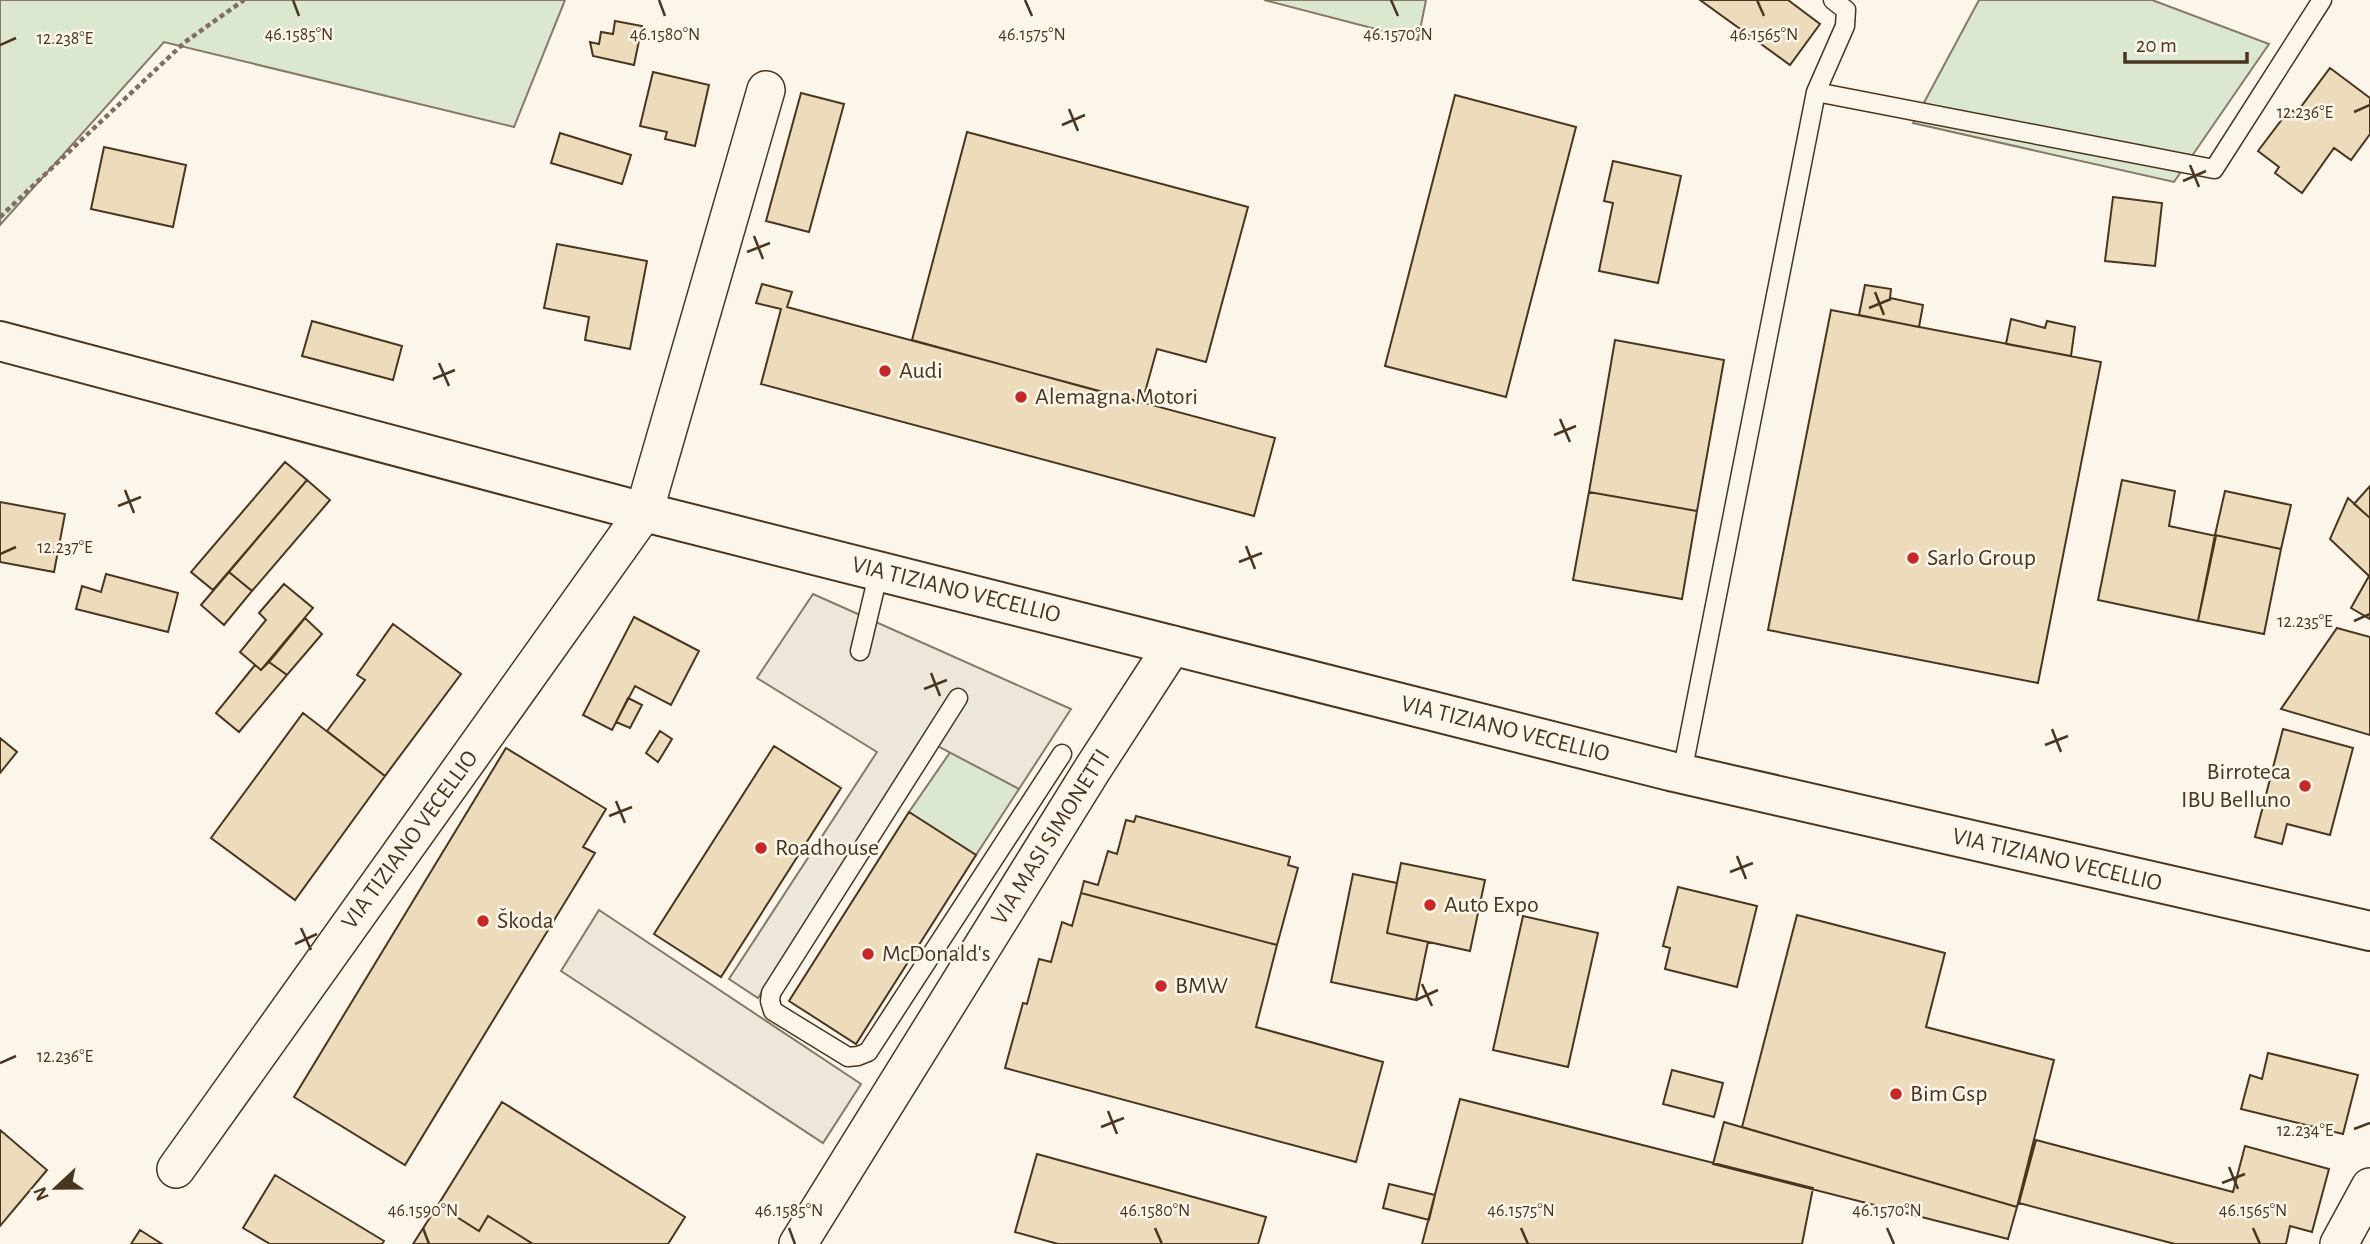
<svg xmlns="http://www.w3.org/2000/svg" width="2370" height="1244" viewBox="0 0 2370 1244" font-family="'Alegreya Sans',sans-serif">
<rect width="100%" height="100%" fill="#fbf6e9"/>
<!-- green -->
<path fill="#dce7d0" stroke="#887966" stroke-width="2" d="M0,0H565L514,127L164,42L0,225Z
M1264,0H1426L1418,40Z
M1979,0H2152L2269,44L2174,182L1913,123Z
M951,751L1019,789L976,855L909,812Z"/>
<!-- parking -->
<path fill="#ede7d9" stroke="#887966" stroke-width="2" d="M813,594L1071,709L1019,789L930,742L758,998L729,979L877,752L757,678Z
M599,910L861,1084L823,1143L561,971Z"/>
<!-- building -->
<path fill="#ecdcbc" stroke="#4a3520" stroke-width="2" d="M1700,0H1788L1820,24L1790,65Z
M615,21L642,26L634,65L593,56L590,42L599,44L601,32L613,34Z
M2330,68L2370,98V134L2351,160L2334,148L2302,193L2275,173L2279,167L2258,151L2289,110L2297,112Z
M653,72L709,85L695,146L665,139L667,132L640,126Z
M801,93L844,104L809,232L766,221Z
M1455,95L1576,127L1506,397L1385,366Z
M967,132L1248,207L1206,362L1157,349L1142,403L912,340Z
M560,133L631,155L622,184L551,163Z
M104,147L186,165L173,227L91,209Z
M1613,161L1681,176L1658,283L1599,271L1613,203L1604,201Z
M2113,197L2162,203L2155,266L2105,261Z
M557,244L647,261L630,349L585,340L589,317L544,308Z
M762,284L792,292L787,307L1275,438L1254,516L761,384L781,309L756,303Z
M1865,285L1891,289L1890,298L1923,305L1919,327L1859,315Z
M1831,310L2101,362L2038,683L1768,630Z
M2011,319L2045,328L2047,321L2075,327L2071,356L2006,344Z
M312,321L402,346L393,380L302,356Z
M1615,340L1724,360L1697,511L1589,492Z
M285,462L307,480L213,590L191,572Z
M307,480L330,500L252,591L229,572Z
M2122,480L2175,491L2169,526L2216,536L2198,621L2098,600Z
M2370,486V518L2354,504Z
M2225,491L2291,505L2281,549L2215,535Z
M1589,492L1697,511L1682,599L1573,580Z
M2348,498L2370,518V619L2351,608L2369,576L2330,539Z
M0,502L65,514L54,572L0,562Z
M2215,535L2281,549L2264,634L2198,621Z
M229,572L252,591L224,625L201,605Z
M106,574L178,593L168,632L76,609L82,586L101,592Z
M284,584L313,608L261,670L240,652L266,620L259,613Z
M634,617L699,651L671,705L635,686L612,730L583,715Z
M305,618L322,634L287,675L269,662Z
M393,624L461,674L385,776L327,731L365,680L357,675Z
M2337,628L2370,637V735L2281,709Z
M269,662L287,675L239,732L216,713L255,665L261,670Z
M628,698L642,705L630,728L616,722Z
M303,713L385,776L295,900L211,838Z
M2283,729L2353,748L2330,835L2287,824L2282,844L2255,837Z
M660,731L672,739L658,762L646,753Z
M0,738L17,752L0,773Z
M774,746L841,788L721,977L654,934Z
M506,748L606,809L583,847L595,853L405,1165L294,1097Z
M909,812L976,855L856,1044L789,1001Z
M1136,816L1290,857L1288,865L1298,868L1277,945L1081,893L1084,881L1098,885L1108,851L1117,854L1126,820L1134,822Z
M1401,863L1485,880L1470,951L1387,933Z
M1353,874L1397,883L1387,933L1428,942L1416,1000L1331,982Z
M1678,887L1757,906L1737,987L1665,969L1670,948L1663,946Z
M1081,893L1277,945L1256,1027L1383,1062L1356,1162L1005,1068L1023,1003L1027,1004L1039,959L1051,962L1062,922L1072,926Z
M1797,915L1945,953L1926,1027L2054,1060L2017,1207L1742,1127Z
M1523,916L1598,933L1568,1067L1493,1050Z
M2268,1053L2358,1075L2343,1134L2241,1109L2250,1075L2262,1079Z
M1672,1070L1723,1083L1714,1117L1663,1104Z
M1460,1099L1813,1188L1802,1244H1422Z
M502,1102L685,1217L668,1244H533L488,1216L479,1231L438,1205Z
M1724,1122L2017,1207L2008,1239L1713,1164Z
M0,1130L47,1170L0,1226Z
M2036,1140L2233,1192L2245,1146L2329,1169L2312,1232L2290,1226L2286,1244H2175L2019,1203Z
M1037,1154L1266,1217L1258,1244H1058L1015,1232Z
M275,1175L384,1241L382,1244H270L243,1228Z
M1389,1184L1435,1195L1429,1220L1383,1208Z
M438,1205L479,1231L488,1216L533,1244H413Z
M140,1230L162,1244H131Z"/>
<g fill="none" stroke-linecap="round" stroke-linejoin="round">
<!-- service casing -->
<g stroke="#4a3520" stroke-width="21">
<path id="service" d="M1816,92L1845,26L1846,10L1833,0
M860,651L879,571
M958,698L771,993L770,1001L773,1011L848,1057L858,1056L868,1052L1062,754
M1682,773L1816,92L2214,169L2322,0"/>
</g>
<!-- minor casing -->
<g stroke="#4a3520" stroke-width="40">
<path id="minor" d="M176,1169L644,512L766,90
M798,1244L1092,770L1173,645
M2339,1244L2370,1187"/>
</g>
<!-- primary casing -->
<g stroke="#4a3520" stroke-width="42">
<path id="primary" d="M0,341L644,512L1670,771L2370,931"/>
</g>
<!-- path -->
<path stroke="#7f6f5c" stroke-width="4.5" stroke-dasharray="5 3.5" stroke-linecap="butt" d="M0,217L185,42L244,0"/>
<!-- service -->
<use href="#service" stroke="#fbf6e9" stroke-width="18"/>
<!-- minor -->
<use href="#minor" stroke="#fbf6e9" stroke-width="37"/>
<!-- primary -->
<use href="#primary" stroke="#fbf6e9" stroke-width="38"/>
</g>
<!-- ticks -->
<path fill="none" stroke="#4a3520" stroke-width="2.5" d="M293,0L299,16M659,0L665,16M1025,0L1032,16M1391,0L1398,16M1757,0L1764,16M0,45L16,38M1069,109L1078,131M2354,112L2370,105M1062,125L1085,115M2190,165L2199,187M2183,181L2206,171M754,236L763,259M747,252L770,243M1875,292L1884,315M1869,308L1891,299M439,363L449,386M433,379L455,370M1560,419L1570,442M1554,435L1576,426M125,490L134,513M118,506L141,497M1246,546L1255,569M0,554L16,547M1239,562L1262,553M2354,621L2370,614M931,673L940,696M924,689L947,680M2052,729L2061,752M2045,745L2068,736M616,801L625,823M609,816L632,807M1737,856L1746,879M1730,872L1753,863M301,928L311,950M295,944L317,934M1422,984L1432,1006M1416,1000L1438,990M0,1063L16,1056M1108,1111L1117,1134M1101,1127L1124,1118M2354,1129L2370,1123M2229,1167L2238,1189M2222,1183L2245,1174M423,1228L429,1244M789,1228L795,1244M1155,1228L1162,1244M1521,1228L1528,1244M1887,1228L1894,1244M2253,1228L2260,1244"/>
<!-- markers -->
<g fill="#c62828" stroke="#fbf6e9" stroke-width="2.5">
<circle cx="885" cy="371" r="7"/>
<circle cx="1021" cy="397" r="7"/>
<circle cx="1913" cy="558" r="7"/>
<circle cx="2305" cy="786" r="7"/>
<circle cx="761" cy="848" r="7"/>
<circle cx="1430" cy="905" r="7"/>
<circle cx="483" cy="921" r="7"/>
<circle cx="868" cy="954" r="7"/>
<circle cx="1161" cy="986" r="7"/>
<circle cx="1896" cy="1094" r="7"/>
</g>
<g text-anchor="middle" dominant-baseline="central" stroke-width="5" stroke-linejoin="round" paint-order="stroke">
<!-- poi labels -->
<g font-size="24" fill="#4a3520" stroke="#fbf6e9" text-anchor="start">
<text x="899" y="371">Audi</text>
<text x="1035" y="397">Alemagna Motori</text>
<text x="1927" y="558">Sarlo Group</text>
<text x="2291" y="772" text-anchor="end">Birroteca<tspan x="2291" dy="28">IBU Belluno</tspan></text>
<text x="775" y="848">Roadhouse</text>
<text x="1444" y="905">Auto Expo</text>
<text x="497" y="921">Škoda</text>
<text x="882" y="954">McDonald's</text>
<text x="1175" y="986">BMW</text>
<text x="1910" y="1094">Bim Gsp</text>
</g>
<!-- street labels -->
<g font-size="24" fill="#4a3520" stroke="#fbf6e9">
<text transform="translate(956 590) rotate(14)">VIA TIZIANO VECELLIO</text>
<text transform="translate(1505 729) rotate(14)">VIA TIZIANO VECELLIO</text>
<text transform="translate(1051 837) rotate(-58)">VIA MASI SIMONETTI</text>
<text transform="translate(410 840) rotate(-54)">VIA TIZIANO VECELLIO</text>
<text transform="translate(2057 860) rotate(13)">VIA TIZIANO VECELLIO</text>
</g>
</g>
<g font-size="18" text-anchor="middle" fill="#4a3520" stroke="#fbf6e9" stroke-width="5" stroke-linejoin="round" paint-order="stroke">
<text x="299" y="40">46.1585°N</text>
<text x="665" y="40">46.1580°N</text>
<text x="1032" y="40">46.1575°N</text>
<text x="1398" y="40">46.1570°N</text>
<text x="1764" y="40">46.1565°N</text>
<text x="65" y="44">12.238°E</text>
<text x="2305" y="118">12.236°E</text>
<text x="65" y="553">12.237°E</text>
<text x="2305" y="627">12.235°E</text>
<text x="65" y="1062">12.236°E</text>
<text x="2305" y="1136">12.234°E</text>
<text x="423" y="1216">46.1590°N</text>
<text x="789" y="1216">46.1585°N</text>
<text x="1155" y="1216">46.1580°N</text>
<text x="1521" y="1216">46.1575°N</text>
<text x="1887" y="1216">46.1570°N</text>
<text x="2253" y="1216">46.1565°N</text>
</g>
<!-- north arrow -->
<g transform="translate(56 1188) rotate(248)" stroke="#fbf6e9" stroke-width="5" paint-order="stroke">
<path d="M0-5L12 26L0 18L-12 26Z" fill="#4a3520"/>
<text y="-10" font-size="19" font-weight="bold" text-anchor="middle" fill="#4a3520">N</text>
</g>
<!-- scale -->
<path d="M2125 52v10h122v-10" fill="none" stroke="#4a3520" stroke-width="3.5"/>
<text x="2136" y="52" font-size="21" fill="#4a3520" stroke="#fbf6e9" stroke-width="5" paint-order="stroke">20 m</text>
</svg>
